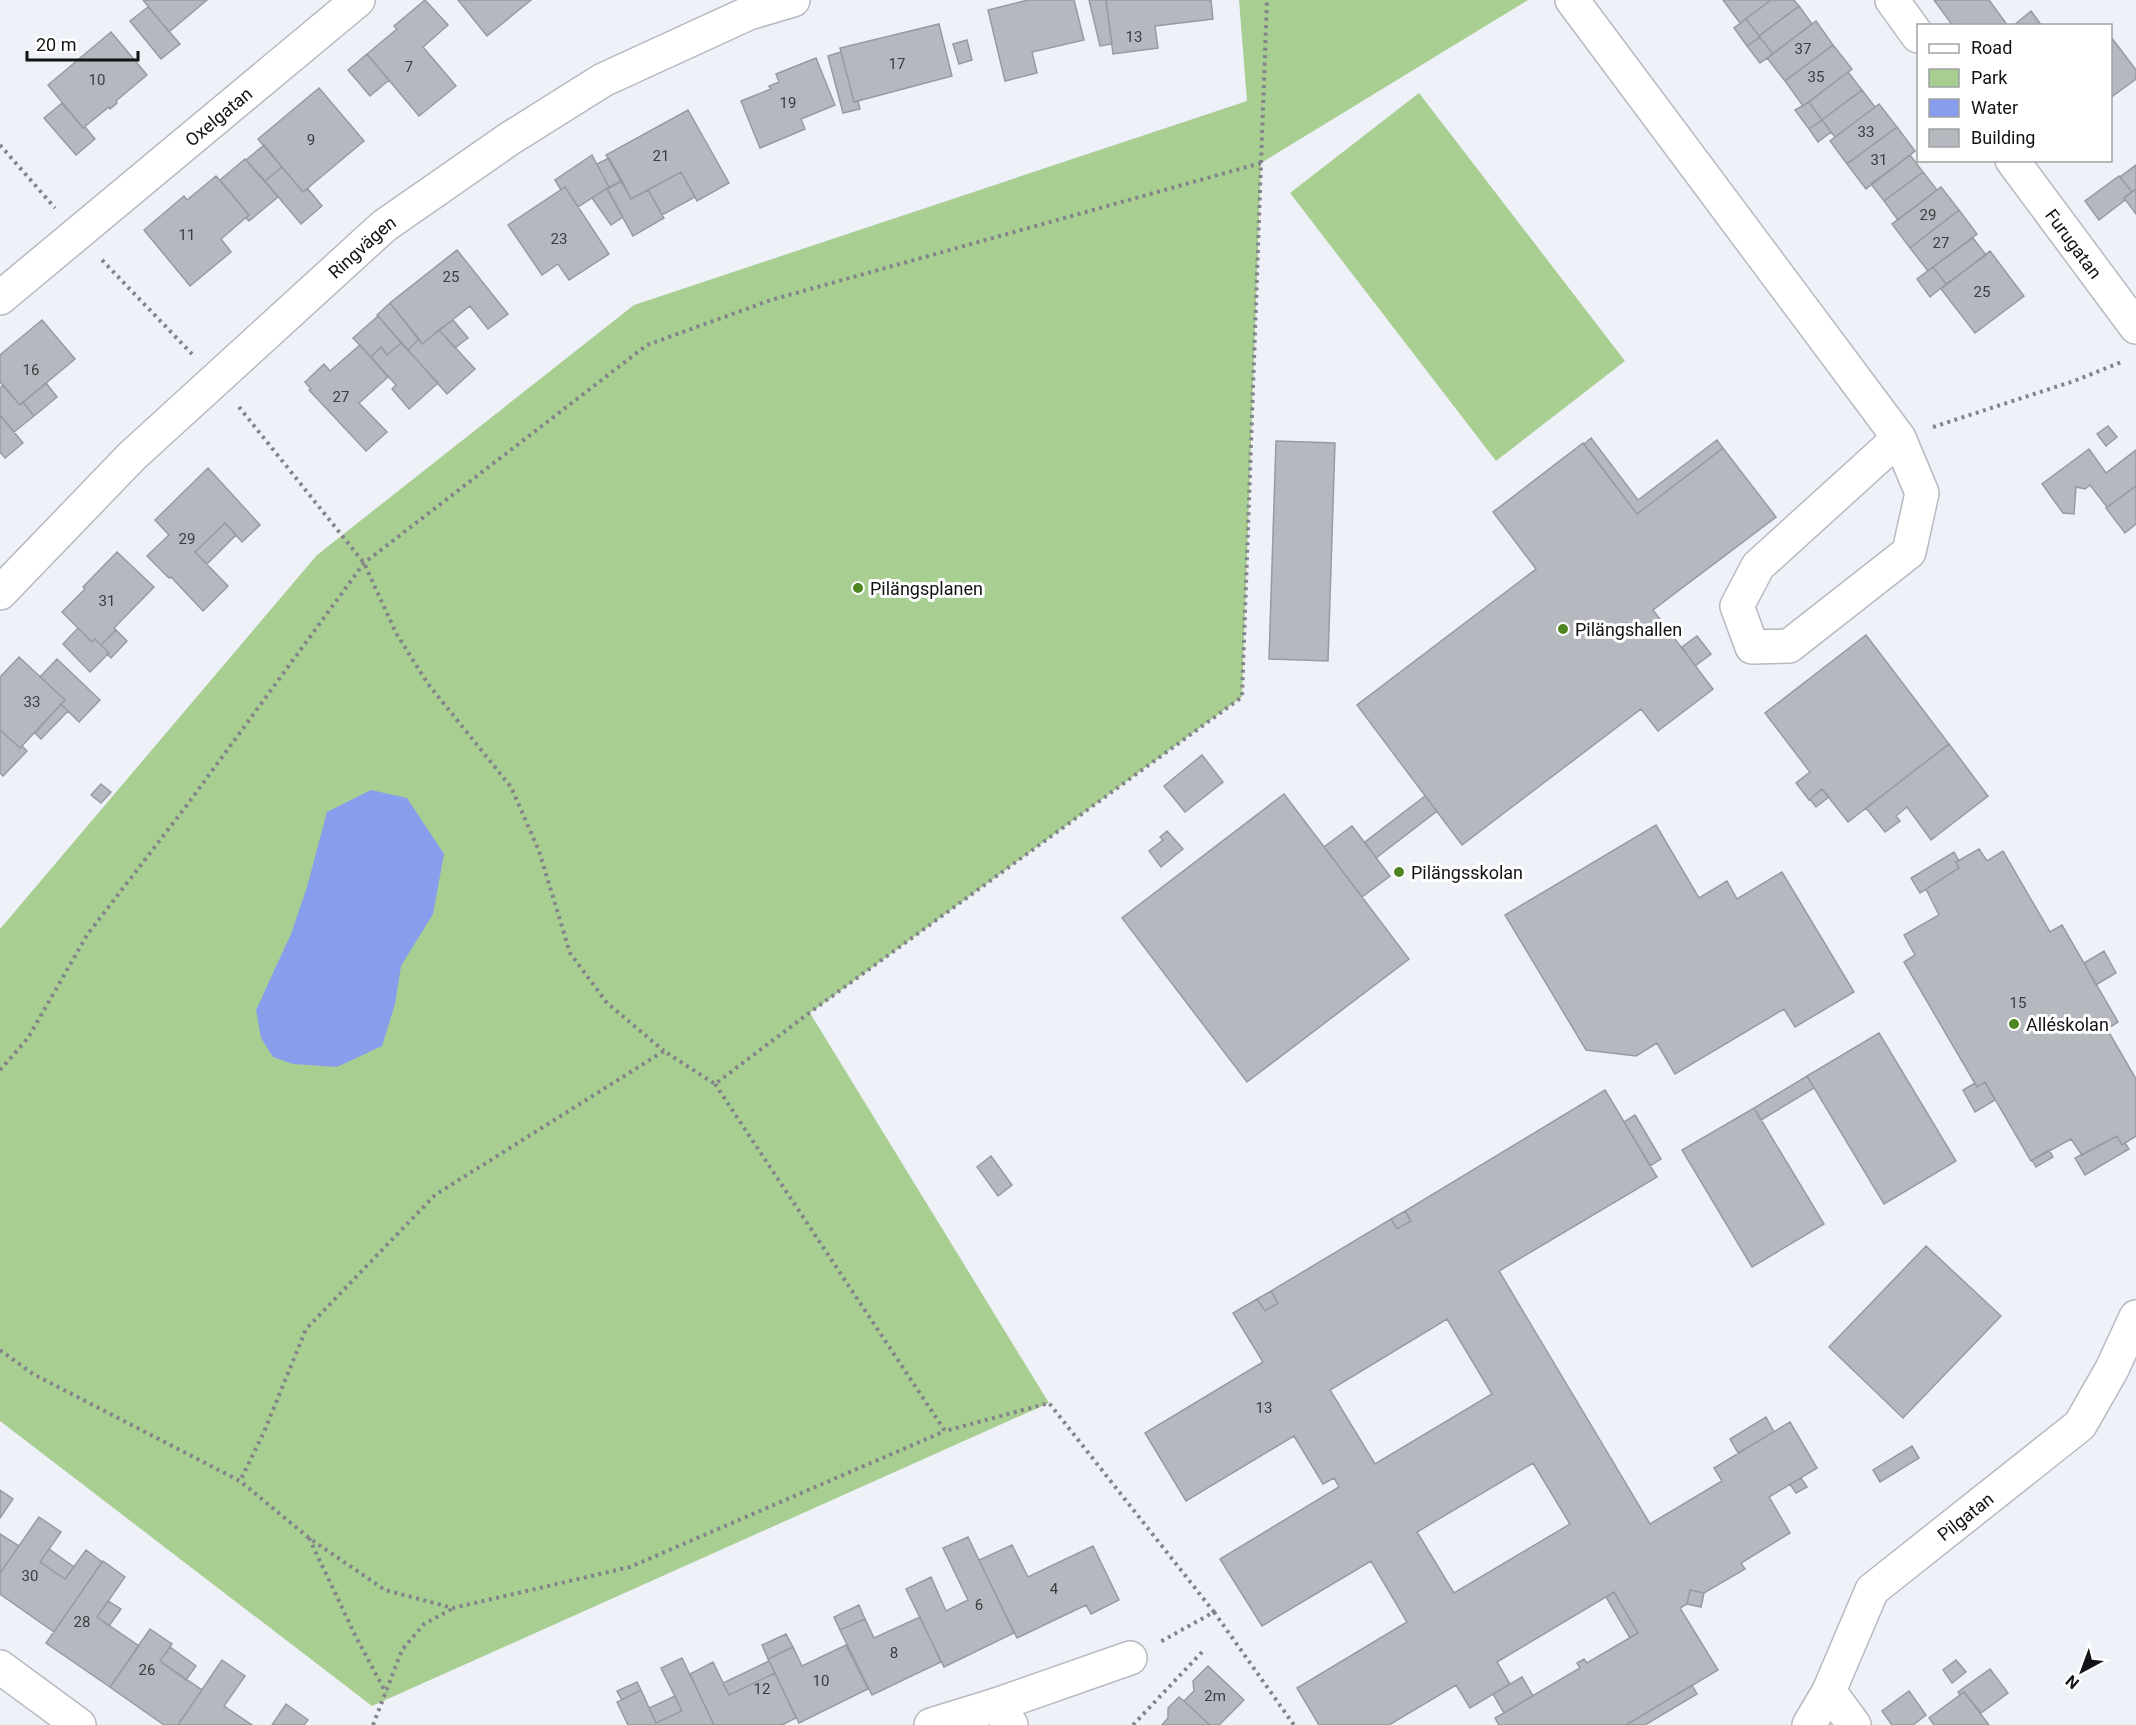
<svg xmlns="http://www.w3.org/2000/svg" width="2136" height="1725" viewBox="0 0 2136 1725" font-family="Roboto,sans-serif">
<rect width="100%" height="100%" fill="#eff1f9"/>
<!-- green -->
<path fill="#a8ce92" d="M1239,0H1528L1261,163L1242,697L810,1013L1049,1403L372,1706L0,1421V929L317,555L634,305L1247,101Z
M1419,93L1625,361L1496,461L1290,193Z"/>
<!-- water -->
<path fill="#889dec" d="M371,790L407,798L444,854L433,914L401,966L395,1004L382,1046L337,1067L293,1064L273,1057L261,1038L256,1010L291,934L307,887L327,812Z"/>
<!-- building -->
<path fill="#b6b8c0" stroke="#989aa2" stroke-width="1.5" fill-rule="evenodd" d="M143,0H207L169,32Z
M425,0L448,25L423,47L456,86L419,116L367,54L397,29L394,26Z
M458,0H531L487,36Z
M1028,0H1074L1084,40L1032,52L1037,73L1005,81L988,10Z
M1089,0H1106L1112,44L1100,46Z
M1106,0H1211L1213,19L1155,26L1158,48L1113,54Z
M1723,0H1771L1740,23Z
M1771,0H1794L1799,6L1759,36L1746,19Z
M1934,0H1989L2008,26H1953Z
M1799,6L1812,24L1773,54L1759,36Z
M148,7L180,44L161,59L130,21Z
M2031,11L2042,26H2013Z
M1746,19L1760,37L1747,46L1734,28Z
M1816,21L1833,45L1785,81L1767,58Z
M939,24L952,76L854,102L840,48Z
M111,32L147,75L116,101L117,103L110,109L109,107L83,128L48,85Z
M1760,37L1773,54L1760,63L1747,46Z
M2111,37L2136,70V79L2110,98Z
M967,40L972,60L959,64L953,44Z
M1833,45L1852,69L1803,106L1785,81Z
M841,52L854,102L858,101L860,109L843,113L828,56Z
M367,54L389,80L370,96L348,70Z
M816,58L835,105L801,119L805,129L760,148L741,101L771,89L769,86L779,82L776,74Z
M1848,72L1862,90L1822,120L1809,102Z
M319,88L364,141L303,192L258,139Z
M1862,90L1875,107L1835,137L1822,120Z
M1809,102L1822,120L1809,129L1795,110Z
M62,103L83,128L85,127L95,139L76,155L44,118Z
M1879,104L1897,127L1847,164L1830,141Z
M688,110L729,183L697,201L681,172L631,199L606,155Z
M1822,120L1831,132L1818,142L1809,129Z
M1897,127L1915,151L1866,189L1847,164Z
M264,145L282,167L265,181L246,160Z
M592,155L609,187L578,207L565,187L561,190L555,180Z
M1910,155L1923,172L1884,201L1871,184Z
M609,158L622,181L609,187L597,164Z
M245,159L278,197L249,221L246,218L249,215L220,180Z
M2136,165V189L2132,192L2120,177Z
M282,167L303,192L308,189L322,206L301,224L265,181Z
M681,172L695,197L662,215L648,190Z
M1923,172L1937,190L1898,220L1884,201Z
M216,176L249,215L221,239L231,252L190,286L144,230L184,196L187,200Z
M2119,176L2132,192L2124,198L2125,200L2099,220L2085,201Z
M622,181L631,199L648,190L664,218L633,236L607,189Z
M565,187L609,254L569,280L558,264L542,275L508,225Z
M1941,187L1959,210L1910,248L1892,224Z
M607,188L623,217L611,225L592,198Z
M2136,189V214L2124,198Z
M1959,210L1977,234L1928,271L1910,248Z
M1973,238L1986,255L1946,284L1933,267Z
M457,250L508,314L488,329L470,306L422,344L390,303Z
M1990,251L2024,296L1975,333L1941,289Z
M1933,267L1946,284L1930,297L1917,279Z
M390,303L419,339L408,350L377,315Z
M378,316L401,343L387,355L381,347L371,357L353,338Z
M42,320L75,359L20,405L0,382V355Z
M453,320L468,338L455,348L439,330Z
M439,330L475,369L447,394L408,350L419,339L422,344Z
M401,343L438,383L409,409L392,389L396,385L371,357L381,347L387,355Z
M360,345L388,377L359,403L387,432L366,451L309,390L311,389L305,382L324,364L330,371Z
M46,383L57,397L34,416L23,402Z
M3,385L20,405L23,402L34,416L14,432L0,415V388Z
M0,415L23,443L5,458L0,452Z
M2108,426L2117,437L2106,446L2097,434Z
M1591,438L1638,500L1717,440L1723,448L1637,514L1584,444Z
M1276,441L1335,443L1328,661L1269,659Z
M1583,443L1637,514L1723,448L1776,517L1653,610L1713,689L1658,731L1641,709L1462,845L1357,705L1536,569L1493,512Z
M2089,449L2106,473L2136,450V486L2107,507L2090,485L2085,489L2076,487L2074,514L2063,513L2042,484Z
M208,468L260,525L242,542L225,523L195,552L228,586L203,611L171,577L169,578L147,556L169,535L155,520Z
M2136,486V524L2125,533L2106,508Z
M225,523L236,535L207,564L195,552Z
M117,552L154,587L114,628L116,630L101,645L95,639L92,642L62,612L85,589L83,587Z
M78,628L92,642L95,639L109,653L90,672L63,644Z
M116,630L127,641L111,658L107,654L109,653L101,645Z
M1866,635L1949,744L1848,822L1822,789L1809,800L1796,783L1810,772L1765,713Z
M1697,636L1711,654L1695,666L1682,647Z
M19,657L65,700L20,748L0,730V677Z
M57,659L100,700L79,722L61,704L65,700L40,677Z
M61,704L68,711L41,739L35,733Z
M0,730L20,748L22,746L27,751L3,776L0,773Z
M1949,744L1988,796L1931,840L1907,807L1896,816L1900,821L1885,832L1866,808Z
M1202,755L1223,782L1185,812L1164,786Z
M101,784L111,792L101,803L91,795Z
M1822,789L1829,797L1816,807L1810,799Z
M1284,794L1409,959L1247,1082L1122,918Z
M1425,796L1437,811L1376,858L1365,842Z
M1656,825L1699,898L1727,881L1737,899L1782,872L1854,992L1795,1027L1784,1009L1675,1074L1657,1043L1636,1056L1586,1050L1505,915Z
M1352,826L1390,876L1362,897L1324,847Z
M1167,831L1183,849L1161,867L1149,851L1163,840L1160,837Z
M1979,849L1987,861L2003,851L2050,932L2062,925L2118,1022L2107,1029L2136,1079V1136L2122,1145L2117,1136L2082,1155L2071,1139L2031,1161L1985,1082L1977,1087L1904,962L1915,955L1904,935L1939,915L1926,889L1959,868L1956,862Z
M1954,852L1959,861L1956,862L1959,868L1920,893L1911,878Z
M2104,951L2116,973L2096,985L2084,963Z
M1879,1033L1956,1161L1884,1204L1807,1076Z
M1807,1076L1814,1088L1761,1120L1754,1108Z
M1985,1082L1995,1100L1975,1112L1963,1090L1975,1083L1977,1087Z
M1605,1090L1657,1177L1499,1271L1650,1524L1722,1481L1714,1468L1790,1422L1817,1468L1769,1497L1790,1533L1741,1563L1745,1569L1704,1593L1690,1590L1687,1604L1680,1608L1718,1670L1626,1725H1499L1495,1718L1580,1668L1577,1663L1584,1659L1587,1663L1638,1633L1614,1592L1497,1662L1510,1684L1470,1708L1456,1685L1389,1725H1319L1297,1688L1407,1622L1371,1561L1262,1626L1220,1559L1339,1487L1334,1478L1323,1484L1294,1436L1186,1501L1145,1433L1263,1362L1233,1313L1257,1299L1265,1311L1278,1303L1271,1291L1391,1219L1397,1229L1411,1221L1405,1211ZM1447,1319L1492,1394L1375,1464L1330,1390ZM1533,1463L1570,1524L1454,1593L1417,1532Z
M1754,1108L1824,1224L1752,1267L1682,1150Z
M1635,1115L1661,1159L1650,1166L1624,1122Z
M2117,1136L2122,1145L2125,1143L2129,1149L2085,1175L2075,1158Z
M2049,1150L2053,1157L2036,1167L2032,1160Z
M991,1156L1012,1185L998,1196L977,1167Z
M1405,1211L1411,1221L1397,1229L1391,1219Z
M1926,1246L2001,1316L1903,1418L1829,1347Z
M1271,1291L1278,1303L1265,1311L1257,1299Z
M1766,1417L1774,1432L1738,1453L1730,1439Z
M1912,1446L1919,1458L1880,1482L1873,1470Z
M1801,1478L1807,1487L1796,1493L1790,1484Z
M0,1490L13,1499L0,1518Z
M39,1517L61,1532L40,1562L65,1579L86,1550L102,1562L54,1632L0,1594V1573Z
M0,1534L19,1546L0,1573Z
M968,1537L1014,1633L944,1667L906,1589L931,1577L946,1611L968,1600L943,1548Z
M1012,1545L1028,1577L1093,1546L1119,1600L1091,1614L1086,1605L1017,1638L979,1560Z
M49,1549L74,1567L65,1579L40,1562Z
M103,1561L125,1577L97,1617L139,1646L110,1687L46,1643Z
M1690,1590L1704,1593L1701,1607L1687,1604Z
M1614,1592L1638,1633L1630,1638L1606,1597Z
M108,1601L121,1609L109,1626L97,1617Z
M859,1605L865,1619L840,1630L834,1617Z
M920,1617L941,1662L872,1695L840,1630L865,1619L874,1638Z
M150,1629L172,1644L160,1661L202,1690L178,1725H164L110,1687Z
M786,1634L793,1647L768,1659L762,1645Z
M846,1645L868,1689L799,1723L768,1659L793,1647L802,1666Z
M170,1647L196,1666L186,1680L160,1661Z
M682,1658L714,1725H628L617,1702L641,1690L656,1723L682,1711L661,1668Z
M222,1660L245,1676L224,1706L252,1725H178Z
M1956,1660L1966,1672L1952,1683L1943,1670Z
M769,1661L775,1673L729,1695L723,1683Z
M713,1662L729,1695L775,1673L796,1718L782,1725H714L690,1674Z
M1208,1666L1244,1700L1219,1725H1210L1184,1701L1194,1691L1193,1681Z
M1990,1669L2008,1693L1981,1713L1964,1692L1960,1695L1958,1692Z
M1522,1677L1533,1696L1504,1713L1493,1694Z
M637,1682L641,1690L622,1700L617,1691Z
M1692,1685L1697,1694L1645,1725H1626Z
M1909,1691L1926,1715L1913,1725H1892L1882,1711Z
M1964,1692L1989,1725H1934L1929,1718Z
M675,1696L682,1711L656,1723L649,1708Z
M1179,1697L1184,1701L1210,1725H1162L1168,1718V1708Z
M286,1704L308,1720L304,1725H272Z"/>
<g fill="none" stroke-linecap="round" stroke-linejoin="round">
<!-- minor casing -->
<g stroke="#b7b9c1" stroke-width="36">
<g id="minor">
<path d="M1572,0L1899,438L1922,493L1909,552L1789,646L1752,647L1737,606L1758,566L1899,438"/>
<path d="M1892,0L1918,36"/>
<path id="s1" d="M2012,160L2136,327"/>
<path id="s2" d="M0,298L358,0"/>
<path id="s3" d="M0,593L132,456L384,226L509,139L603,80L749,13L793,0"/>
<path d="M0,1667L79,1725"/>
<path d="M1829,1691L1854,1725"/>
<path d="M996,1705L1130,1658"/>
<path d="M931,1725L996,1705L1011,1725"/>
<path id="s4" d="M1809,1725L1829,1691L1872,1590L2080,1425L2112,1369L2136,1317"/>
</g>
</g>
<!-- path -->
<path stroke="#83848a" stroke-width="4" stroke-dasharray="3 4.5" stroke-linecap="butt" d="M0,145L55,208
M1261,163L1267,0
M102,260L192,354
M239,407L364,563L396,633L428,684L511,787L539,851L570,953L607,1003L664,1051
M1933,427L2074,381L2124,361
M0,1070L28,1038L87,935L187,805L364,563L647,345L771,300L1261,163L1242,697L809,1013L715,1084L664,1051L435,1195L306,1329L264,1432L240,1481
M715,1084L945,1431L1049,1403L1214,1612L1160,1642
M0,1350L33,1374L240,1481L309,1538L385,1590L453,1608L630,1567L945,1431
M309,1538L356,1637L386,1693
M1214,1612L1294,1725
M373,1725L402,1650L424,1624L452,1609
M1133,1725L1202,1652"/>
<!-- minor -->
<use href="#minor" stroke="#fff" stroke-width="33"/>
</g>
<!-- markers -->
<g fill="#4d8621" stroke="#fff" stroke-width="2">
<circle cx="858" cy="588" r="6"/>
<circle cx="1563" cy="629" r="6"/>
<circle cx="1399" cy="872" r="6"/>
<circle cx="2014" cy="1024" r="6"/>
</g>
<g text-anchor="middle" dominant-baseline="central" stroke-width="6" stroke-linejoin="round" paint-order="stroke">
<!-- number labels -->
<g font-size="15" fill="#3b3c40">
<text x="1134" y="37">13</text>
<text x="1803" y="49">37</text>
<text x="897" y="64">17</text>
<text x="409" y="67">7</text>
<text x="1816" y="77">35</text>
<text x="97" y="80">10</text>
<text x="788" y="103">19</text>
<text x="1866" y="132">33</text>
<text x="311" y="140">9</text>
<text x="661" y="156">21</text>
<text x="1879" y="160">31</text>
<text x="1928" y="215">29</text>
<text x="187" y="235">11</text>
<text x="559" y="239">23</text>
<text x="1941" y="243">27</text>
<text x="451" y="277">25</text>
<text x="1982" y="292">25</text>
<text x="31" y="370">16</text>
<text x="341" y="397">27</text>
<text x="187" y="539">29</text>
<text x="107" y="601">31</text>
<text x="32" y="702">33</text>
<text x="2018" y="1003">15</text>
<text x="1264" y="1408">13</text>
<text x="30" y="1576">30</text>
<text x="1054" y="1589">4</text>
<text x="979" y="1605">6</text>
<text x="82" y="1622">28</text>
<text x="894" y="1653">8</text>
<text x="147" y="1670">26</text>
<text x="821" y="1681">10</text>
<text x="762" y="1689">12</text>
<text x="1215" y="1696">2m</text>
</g>
<!-- street labels -->
<g font-size="18" fill="#121316" stroke="#fff">
<text stroke="none"><textPath href="#s2" startOffset="284">Oxelgatan</textPath></text>
<text stroke="none"><textPath href="#s1" startOffset="104">Furugatan</textPath></text>
<text stroke="none"><textPath href="#s3" startOffset="501">Ringvägen</textPath></text>
<text stroke="none"><textPath href="#s4" startOffset="268">Pilgatan</textPath></text>
</g>
<!-- poi labels -->
<g font-size="18" fill="#121316" stroke="#fff" text-anchor="start">
<text x="870" y="588">Pilängsplanen</text>
<text x="1575" y="629">Pilängshallen</text>
<text x="1411" y="872">Pilängsskolan</text>
<text x="2026" y="1024">Alléskolan</text>
</g>
</g>
<!-- legend -->
<rect x="1917" y="24" width="195" height="138" fill="#ffffff" stroke="#a0a1a2" stroke-width="1.5"/>
<rect x="1929" y="44" width="30" height="9" fill="#ffffff" stroke="#a0a1a2" stroke-width="1.5"/>
<text x="1971" y="54" font-size="18" fill="#121316">Road</text>
<rect x="1929" y="69" width="30" height="18" fill="#a8ce92" stroke="#a0a1a2" stroke-width="1.5"/>
<text x="1971" y="84" font-size="18" fill="#121316">Park</text>
<rect x="1929" y="99" width="30" height="18" fill="#889dec" stroke="#a0a1a2" stroke-width="1.5"/>
<text x="1971" y="114" font-size="18" fill="#121316">Water</text>
<rect x="1929" y="129" width="30" height="18" fill="#b6b8c0" stroke="#a0a1a2" stroke-width="1.5"/>
<text x="1971" y="144" font-size="18" fill="#121316">Building</text>
<!-- north arrow -->
<g transform="translate(2082 1671) rotate(221)" stroke="#ffffff" stroke-width="4.5" paint-order="stroke">
<path d="M0-4.5L10 22L0 15L-10 22Z" fill="#121316"/>
<text y="-9" font-size="16" font-weight="bold" text-anchor="middle" fill="#121316">N</text>
</g>
<!-- scale -->
<path d="M27 51v9h111v-9" fill="none" stroke="#121316" stroke-width="3"/>
<text x="36" y="51" font-size="18" fill="#121316" stroke="#ffffff" stroke-width="4.5" paint-order="stroke">20 m</text>
</svg>
